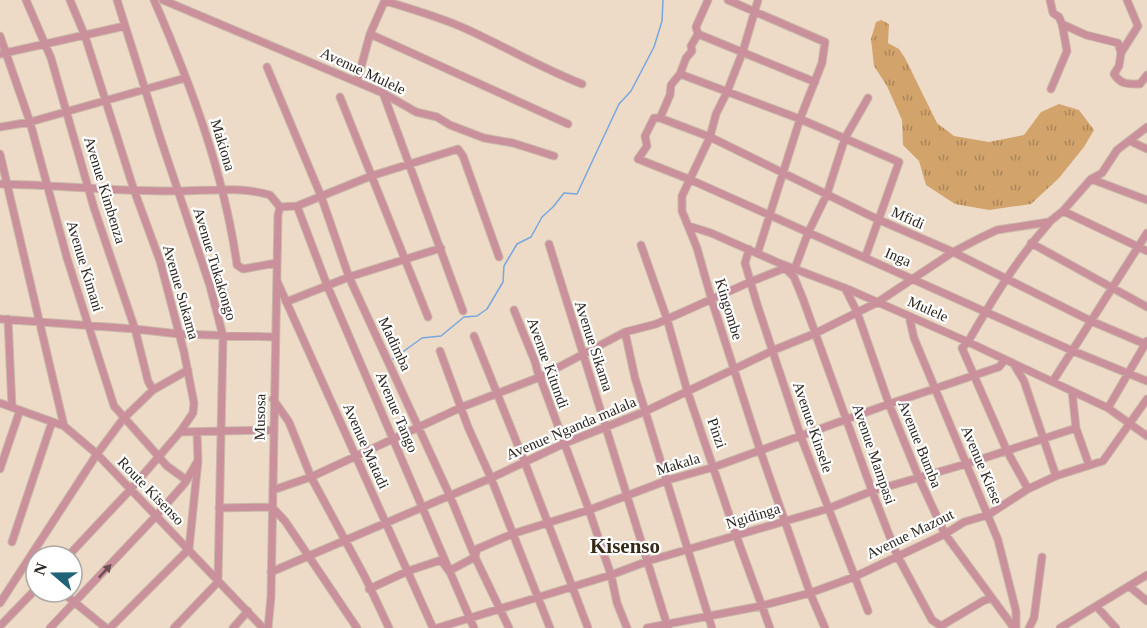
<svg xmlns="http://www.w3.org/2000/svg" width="1147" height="628" viewBox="0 0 1147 628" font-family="'Times New Roman',serif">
<defs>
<pattern id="grass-tufts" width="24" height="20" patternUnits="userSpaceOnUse" patternTransform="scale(1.5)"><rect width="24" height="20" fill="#d2a46c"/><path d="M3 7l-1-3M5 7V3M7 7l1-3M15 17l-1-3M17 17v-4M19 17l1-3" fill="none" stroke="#ab8558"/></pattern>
</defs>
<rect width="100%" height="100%" fill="#eddbc7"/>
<!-- grass -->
<path fill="url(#grass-tufts)" d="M881,20L889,24L888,43L899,49L905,58L937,123L954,136L989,142L1024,135L1041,112L1059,104L1079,110L1094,130L1084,147L1059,178L1031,204L989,210L955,204L926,185L919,161L903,145L902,120L887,86L874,66L871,39L876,22Z"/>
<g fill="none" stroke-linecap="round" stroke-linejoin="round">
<!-- stream -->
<path stroke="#76a7e0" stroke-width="1.5" d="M393,359L422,338L441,336L464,317L477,316L487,309L503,282L504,266L517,244L531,237L542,217L553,207L564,193L577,194L619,104L631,91L654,47L662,21L663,0"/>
<!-- minor casing -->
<g stroke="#cabaa9" stroke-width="9">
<path id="minor" d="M26,0L51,58L94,208L135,329L148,381L153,390
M117,0L161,140L210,286L223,336L218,582L174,628
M154,0C191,85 224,173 237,265L243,269L276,263
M163,0L383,93L416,112L437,117L450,125L484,138L513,143L554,156
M708,0L696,27L698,34L691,46L692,51L686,58L680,74L671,85L670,95L660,118H654L645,136L647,146L638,159L691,180L1073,351L1147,381
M728,0L825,42L822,63L800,119L758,252
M758,0L743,51L727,92L716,114L710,137L682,196V211L697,248L712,301L760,450L810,593L825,628
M1050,0L1053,13L1059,17L1062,24L1067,51L1051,89
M1127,0L1138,26L1121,53L1119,66L1114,74C1121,85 1128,84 1140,84L1147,75
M385,1C412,9 439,17 464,28C504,46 541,68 582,84
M1062,24L1086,35L1118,43L1121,53
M370,34L568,124
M698,34L815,82
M0,36L30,122L67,258L114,406L167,466L185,479
M0,54L125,26
M267,67L321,196L349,277L450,496L475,557L509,628
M680,74L800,119L899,162L865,258
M357,82L370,34L385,0
M383,93L463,311
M340,97L428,317
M660,118L710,137L877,219L953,252L1091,321L1145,344
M0,127L30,122L185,78
M1130,141L1147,149
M0,154L64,426
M1091,179L1147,200
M0,184C60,185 119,192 179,191C209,191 240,186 270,195L280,207
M297,206L327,285L474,628
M280,207L297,206L371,176L458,149L463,156L499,257
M1063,211L1147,251
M689,226L711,233L779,263L850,290L968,342L1108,408L1147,436
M1031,243L1147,307
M549,244L668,628
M641,245L667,319L687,390L736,535L770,628
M749,249L745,263L757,304L801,437L868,611
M784,267L794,277L803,299L872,491L897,555L932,620L941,626L983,601L991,598
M795,268L808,233L827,194L845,138L868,98
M277,281L433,628
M845,288L857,312L889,404L919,478L945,534L1014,628
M286,302L349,277L441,248
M514,310C521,327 527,343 534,359C537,366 536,371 540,377L589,510L611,575L617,603L627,628
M909,316L914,338L998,540L1016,611V628
M0,319L135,329L179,334L274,337
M8,319L12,407
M625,332L635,378L712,628
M474,336L525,463L588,628
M440,351L468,427L491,478L550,628
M1013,363L1024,381L1056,476
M1053,381L1147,233
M1072,391L1076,428L1089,465
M273,399L289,422L311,477L365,577L389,628
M0,403L64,426L97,454L263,628
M1108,408L1147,341
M180,432L273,430
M0,469L20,410
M1028,489L1007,451L962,348L968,342C992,300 1017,259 1049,223
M273,490L311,477L462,407L540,377L625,332L656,324L750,282L785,268
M219,508L272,507L285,521L357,628
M12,542L52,422
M68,556L130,490L180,432L193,413L194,403L184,352L160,261L134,190L85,36L70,0
M29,559L36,568
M271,572L491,478L563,444L646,411L774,350L816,333L878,302L953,252L980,238L997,230L1049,222L1063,211L1091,179L1102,173L1117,150L1147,127
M1129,586L1147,601
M369,589L408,571L441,560L449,571L475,557L477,549L512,534L589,510L668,480L714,467L889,404L999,367L1003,362L1002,358
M62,592L106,628
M0,603L97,454L123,419L153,390L188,370
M1097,607L1116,628
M0,626L36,589
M50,628L156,516L185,483L197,462
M110,628L189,549L198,461L197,433
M233,628L248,611
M268,628L271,597L278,215L280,207
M437,628L611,575L648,561L827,509L872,491L966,464L1076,428
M647,628L761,606L810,593L854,577L945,534L964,522L988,515L1028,489L1056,476L1103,461L1147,399
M1029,628L1034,618L1042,557
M1060,628L1147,575"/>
</g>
<!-- minor -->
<use href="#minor" stroke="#ca909b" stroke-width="7"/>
</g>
<!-- one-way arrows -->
<defs><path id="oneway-solid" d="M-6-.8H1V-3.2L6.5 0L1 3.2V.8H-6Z" transform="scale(1.5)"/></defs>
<use fill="#6c5051" href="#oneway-solid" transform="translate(105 571) rotate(-47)"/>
<g text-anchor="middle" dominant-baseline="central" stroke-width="4.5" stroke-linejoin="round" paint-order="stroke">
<!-- street labels -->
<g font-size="15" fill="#2d261f" stroke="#fff">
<text transform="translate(363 71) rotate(25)">Avenue Mulele</text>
<text transform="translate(223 145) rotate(73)">Makiona</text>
<text transform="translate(105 190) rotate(73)">Avenue Kimbenza</text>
<text transform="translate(908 218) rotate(24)">Mfidi</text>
<text transform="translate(898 257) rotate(23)">Inga</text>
<text transform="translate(215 264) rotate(73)">Avenue Tukakongo</text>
<text transform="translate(85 266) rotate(73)">Avenue Kimani</text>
<text transform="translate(181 292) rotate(74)">Avenue Sukama</text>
<text transform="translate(729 309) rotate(73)">Kingombe</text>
<text transform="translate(928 309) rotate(24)">Mulele</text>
<text transform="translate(395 344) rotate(65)">Madimba</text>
<text transform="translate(594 346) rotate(72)">Avenue Sikama</text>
<text transform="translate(548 363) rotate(70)">Avenue Kitundi</text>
<text transform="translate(397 412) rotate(67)">Avenue Tango</text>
<text transform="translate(260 417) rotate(-89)">Musosa</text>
<text transform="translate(813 427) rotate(71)">Avenue Kinsele</text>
<text transform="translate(571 428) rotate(-23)">Avenue Nganda malala</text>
<text transform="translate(717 433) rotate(71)">Pinzi</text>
<text transform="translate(920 444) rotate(68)">Avenue Bumba</text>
<text transform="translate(366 446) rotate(66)">Avenue Matadi</text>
<text transform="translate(874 454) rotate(71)">Avenue Mampasi</text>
<text transform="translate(678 464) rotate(-17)">Makala</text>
<text transform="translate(982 465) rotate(67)">Avenue Kiese</text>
<text transform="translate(151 491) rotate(46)">Route Kisenso</text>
<text transform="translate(753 516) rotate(-17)">Ngidinga</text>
<text transform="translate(910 534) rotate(-26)">Avenue Mazout</text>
</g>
<!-- district labels -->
<g font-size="21" font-weight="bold" fill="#372a19" stroke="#fff">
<text x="625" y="546">Kisenso</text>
</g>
</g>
<!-- north arrow -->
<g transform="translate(54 574) rotate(290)"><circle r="28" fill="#ffffff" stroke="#aba8a5" stroke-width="1.5"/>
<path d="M0-4.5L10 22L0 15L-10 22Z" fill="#226277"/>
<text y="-9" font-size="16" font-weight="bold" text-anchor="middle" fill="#2d261f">N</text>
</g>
</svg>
